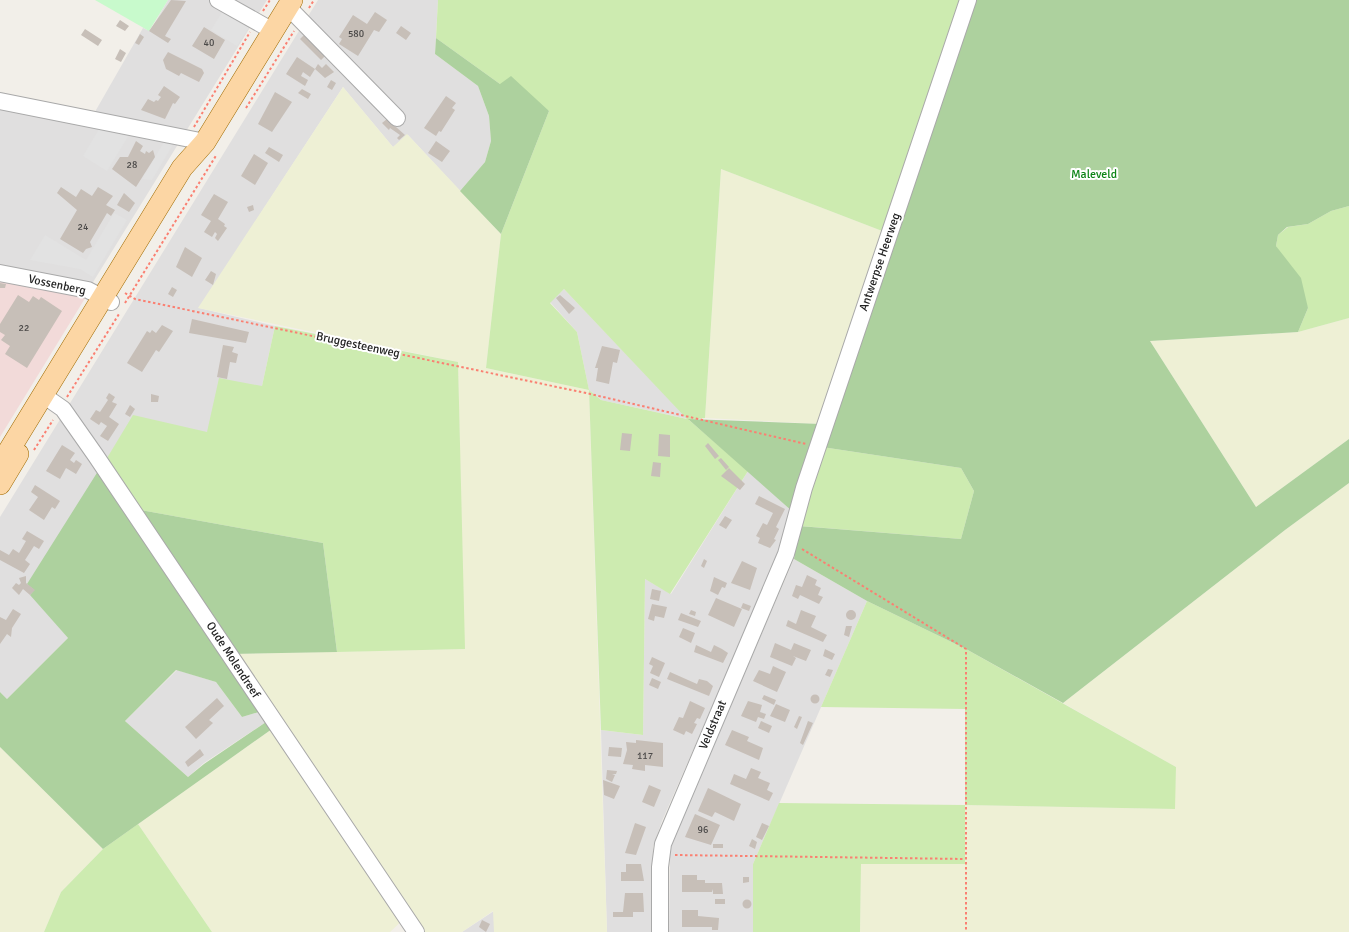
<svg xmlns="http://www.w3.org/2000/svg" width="1349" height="932" viewBox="0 0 1349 932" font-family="Signika,sans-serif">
<rect width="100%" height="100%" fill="#f2efe9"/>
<!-- residential -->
<path fill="#e0dfdf" d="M168,0H267L90,287L0,268V102L92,117L143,28L150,31Z
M318,0H438L435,54L478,86L489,116L491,141L485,162L460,191L408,135L393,147L343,87L199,308L275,326L262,386L207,432L35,590L31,595L68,638L7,699L0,692V517Z
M564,289L688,419L601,400L589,390L577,332L550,302Z
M748,471L793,512L783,545L662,821L653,847L652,932H607L601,730L643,735L645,579L671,594Z
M794,559L867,601L753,864V932H669L670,846Z
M177,670L216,682L242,717L262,711L269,720L204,763L188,777L125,721Z
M494,911V932H462Z"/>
<!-- commercial -->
<path fill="#f2dad9" d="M0,276L87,295L0,437Z"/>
<!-- farmland -->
<path fill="#eef0d5" d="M343,87L393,147L407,134L501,234L486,368L589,390L607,932H494L493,911L462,932H423L408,915L390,932H212L138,824L279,724L231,654L464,649L458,362L198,308Z
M721,169L890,234L821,424L705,418Z
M1349,318V439L1256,507L1150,341L1298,332Z
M1349,483V932H860L861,864H965V805L1174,809L1176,767L1063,703L1285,530Z
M0,747L103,849L61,892L44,932H0Z"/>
<!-- grass -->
<path fill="#cdebb0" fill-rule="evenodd" d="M438,0H968L890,234L721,169L705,418L689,420L748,471L670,594L645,579L643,735L601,730L589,390L486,368L501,234L549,111L500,84L436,38ZM564,289L687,419L601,400L589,390L577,332L550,303Z
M1349,206V318L1298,332L1308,308L1276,246L1278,235L1288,227L1308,224L1331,211Z
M275,326L458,362L465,649L337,652L323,543L135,509L104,463L133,415L207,432L219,378L262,386Z
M822,447L961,468L974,491L961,539L800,526Z
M867,601L966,649L1176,767L1175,809L965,805V864H861L860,932H753V864L779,803L965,805V709L821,707Z
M138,824L212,932H44L61,892L103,849Z"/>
<!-- forest -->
<path fill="#add19e" d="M968,0H1349V206L1331,211L1308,224L1287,227L1278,235L1276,246L1301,278L1308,308L1298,332L1150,341L1256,507L1349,439V483L1285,530L1063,703L966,649L867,601L794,559L799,526L961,539L974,491L961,468L822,447L793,512L688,419L821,424Z
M436,38L500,84L511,76L549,111L501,234L460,191L485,162L491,141L489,116L478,86L435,54Z
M100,468L135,509L323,543L337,652L231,654L262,711L242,717L216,682L176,670L125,721L188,777L204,764L269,720L279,724L103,849L0,747V692L7,699L68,638L30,595L34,590L27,584Z"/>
<!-- park -->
<path fill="#c8facc" d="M95,0H168L149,31Z"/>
<!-- parking -->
<path fill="#e2e2e2" d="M224,9L250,26L237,46L211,30Z
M99,129L129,135L107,171L83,156Z
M164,142L174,143L152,180L142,179Z
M114,213L127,220L93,277L80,269L30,260L45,235L86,260Z"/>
<!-- building -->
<path fill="#c7bfb8" d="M171,0L186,1L165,36L171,39L168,43L149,31Z
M375,12L387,20L379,32L374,30L358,56L339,44L342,39L339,37L353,15L367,24Z
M120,20L129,26L125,31L116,26Z
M401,26L411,33L406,40L396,33Z
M204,27L225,40L214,59L192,46Z
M85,29L102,40L98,46L81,35Z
M306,33L327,54L321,60L300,39Z
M140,34L144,37L139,45L135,43Z
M120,49L126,53L121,62L115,59Z
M168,52L202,69L204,73L199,82L181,73L179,76L166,69L163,60Z
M297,57L315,69L318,64L322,68L326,64L334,72L325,78L315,69L310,77L303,72L301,76L308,80L305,86L286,74Z
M331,80L336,83L332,90L327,87Z
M164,86L180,97L175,104L173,103L165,119L141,110L148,99L154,102L156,100L158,101L161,97L158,95Z
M302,89L311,94L308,99L298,93Z
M275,92L292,102L272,132L258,124Z
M446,96L456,103L452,108L455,110L441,132L439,131L436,136L424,128Z
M387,119L405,135L399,140L397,138L400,135L390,128L389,130L382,123Z
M136,141L143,146L140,151L145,154L146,151L149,153L153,150L155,157L136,187L112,169L120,157H128Z
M436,141L450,151L442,162L428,153Z
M269,147L283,155L279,162L265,153Z
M254,154L268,163L255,185L241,176Z
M61,187L76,197L81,189L92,196L98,187L113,196L106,205L115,210L111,216L107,213L90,242L92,247L86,249L83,253L60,239L77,210L57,193Z
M124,193L135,203L129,212L117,205Z
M214,194L228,202L218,219L225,224L224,226L227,228L218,241L215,238L217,234L215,232L212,237L204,232L211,221L201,215Z
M253,205L254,210L249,212L247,207Z
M185,247L202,258L192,277L176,267Z
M211,271L216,274L213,285L205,280Z
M0,283L6,284L5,288H0Z
M172,287L177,290L173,297L168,294Z
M18,295L29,302L33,296L39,300L41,297L62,311L27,368L5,354L10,346L1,340L5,335L0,332V324Z
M560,295L575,308L569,314L556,298Z
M192,319L249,332L246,343L189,333Z
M162,325L173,331L159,352L156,350L142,372L127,363L147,331L150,333L152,330L156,333Z
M223,345L234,347L232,352L238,354L236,363L230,362L227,379L217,377Z
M602,346L620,350L617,363L613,362L609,384L596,381L598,368H595Z
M109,393L115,397L112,402L117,404L109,417L119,424L108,441L100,436L107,426L101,422L99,425L90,419L96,410L100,412L108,400L106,398Z
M151,394L159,396L158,402H151Z
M130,405L135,409L130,417L125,414Z
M622,433L632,434L630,451L620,450Z
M659,434L670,435V457L658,456Z
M708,443L719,456L715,459L705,446Z
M62,445L75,453L70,460L74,463L76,460L82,464L76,474L66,468L60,479L46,471Z
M721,458L729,467L726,470L718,460Z
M653,462L661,463L660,477L651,476Z
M729,468L745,484L740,490L721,476Z
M35,485L60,501L55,509L52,507L44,520L29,510L38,497L31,492Z
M759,496L785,509L776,527L779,529L774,539L776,540L770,548L758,543L760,538L756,536L763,523L767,525L773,513L755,504Z
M725,516L732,520L726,529L719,525Z
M27,531L44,541L39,549L34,546L25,560L30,564L24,573L0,560V550L9,555L13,549L19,553L26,541L22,539Z
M704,559L707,561L704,568L701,566Z
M742,561L757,568L750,590L731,583Z
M807,575L817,580L815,585L821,588L818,595L823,597L819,604L800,595L798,599L792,596L796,585L802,587Z
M26,576V583L35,590L30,595L23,589L19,595L12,588L16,583L19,585L21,583L19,578Z
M714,577L727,583L725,588L722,587L718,595L710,591Z
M652,589L661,591L659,601L650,599Z
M716,598L742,609L734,627L708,615Z
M743,603L751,606L749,611L741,608Z
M652,604L667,607L664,618L655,616L654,621L648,619Z
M13,609L21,614L12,628L11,637L7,634L0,644V617L6,620Z
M846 615a5 5 0 1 1 10 0a5 5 0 1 1-10 0Z
M691,610L696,612L695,616L689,614Z
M801,610L816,616L811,627L827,635L823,642L786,626L788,620L796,624Z
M681,613L701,621L698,627L678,620Z
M846,626H852L849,637L844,635Z
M683,628L695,633L691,643L679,637Z
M775,643L791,650L794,643L811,650L806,661L793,656L796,658L792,666L770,657Z
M696,645L711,652L714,645L722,649L728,653L723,663L694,652Z
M825,649L835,654L832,660L823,656Z
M652,657L665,663L659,677L650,673L653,666L649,664Z
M773,666L786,672L777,692L753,681L759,670L770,674Z
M828,669L833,670L830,677L825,675Z
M670,672L697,684L699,679L707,681L713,686L709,696L667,679Z
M652,678L661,682L658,689L649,685Z
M810.5 699a4.5 4.5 0 1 1 9 0a4.5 4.5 0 1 1-9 0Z
M764,695L776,700L774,705L762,699Z
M217,698L224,706L209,720L213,723L196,739L185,727Z
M690,701L705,708L700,719L697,718L694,723L697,724L692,734L686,731L684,735L673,730L679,717L683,718Z
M748,701L762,705L760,712L766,714L764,719L758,717L756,722L741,716Z
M776,704L790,710L785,722L770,716Z
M799,716L802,717L797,729L794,727Z
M761,721L772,726L769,733L758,728Z
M808,721L813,723L803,745L800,743Z
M732,730L749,737L747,741L763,748L759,760L725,745Z
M636,740L663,743V767L645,765V771L632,769L633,765L623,764L627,750L626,742L636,743Z
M609,747L622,748L621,757L608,756Z
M200,749L204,755L188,767L185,762Z
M751,768L761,772L758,778L770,783L767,790L773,793L769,801L730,784L734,774L746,779Z
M607,770L617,771L616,774H612L615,775L612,782L606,779Z
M603,780L620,786L614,799L604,795Z
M649,785L661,790L654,807L642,802Z
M708,788L741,804L734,821L715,812L712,817L698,811Z
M695,814L720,825L711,845L685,837Z
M635,823L646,827L636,855L625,853Z
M762,823L769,826L762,840L756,837Z
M752,839L757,842L755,849L749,846Z
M713,844H723V848H713Z
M626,864H641L644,881H621V872H626Z
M682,875H697V880H705V883H722L723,894H713V889L712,892H682Z
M743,877H749V882L743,883Z
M625,893H643L644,912H633V917H613V912H623Z
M715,899H725V904H715Z
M742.5 904a4.5 4.5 0 1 1 9 0a4.5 4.5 0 1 1-9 0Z
M682,910H698V916L719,918L718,930H712V927H682Z
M482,920L490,924L486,932L479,927Z"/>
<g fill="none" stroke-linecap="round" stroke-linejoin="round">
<!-- minor casing -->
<g stroke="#a9a9a9" stroke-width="18">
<path id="minor" d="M218,0L273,31
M288,7L397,118
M0,101L205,142
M0,273L88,290L111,302
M43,395L63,409L96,456L416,932
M660,932V867L663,844L786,554L804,488L968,0"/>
</g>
<!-- major casing -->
<g stroke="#a06b00" stroke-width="22">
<path id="major" d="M0,465L182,168L205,142L292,0
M0,484L18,454"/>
</g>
<!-- path -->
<path stroke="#fa8072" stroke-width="2" stroke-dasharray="2.5 2.5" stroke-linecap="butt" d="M309,8L314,0
M263,11L270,0
M246,108L294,31
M194,127L250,32
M125,293L135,299L586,393L806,444
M125,303L217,154
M67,397L119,314
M34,450L53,420
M802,549L966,649V932
M675,855L965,859"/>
<!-- minor -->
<use href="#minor" stroke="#fff" stroke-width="16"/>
<!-- major -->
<use href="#major" stroke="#fcd6a4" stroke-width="21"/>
</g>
<g text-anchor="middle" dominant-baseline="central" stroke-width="4" stroke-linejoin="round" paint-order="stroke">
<!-- number labels -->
<g font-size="10" fill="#4b4948">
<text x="356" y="34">580</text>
<text x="209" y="43">40</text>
<text x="132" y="165">28</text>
<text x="83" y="227">24</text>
<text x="24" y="328">22</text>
<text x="645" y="756">117</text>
<text x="703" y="830">96</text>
</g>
<!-- park labels -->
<g font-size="12" fill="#0c8416" stroke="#fff">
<text x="1094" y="174">Maleveld</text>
</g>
<!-- street labels -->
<g font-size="12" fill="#222" stroke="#fff">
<text transform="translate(880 262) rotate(-71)">Antwerpse Heerweg</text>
<text transform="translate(57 285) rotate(12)">Vossenberg</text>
<text transform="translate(358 345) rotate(12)">Bruggesteenweg</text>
<text transform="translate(233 660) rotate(57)">Oude Molendreef</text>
<text transform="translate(713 725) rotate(-67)">Veldstraat</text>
</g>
</g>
</svg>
